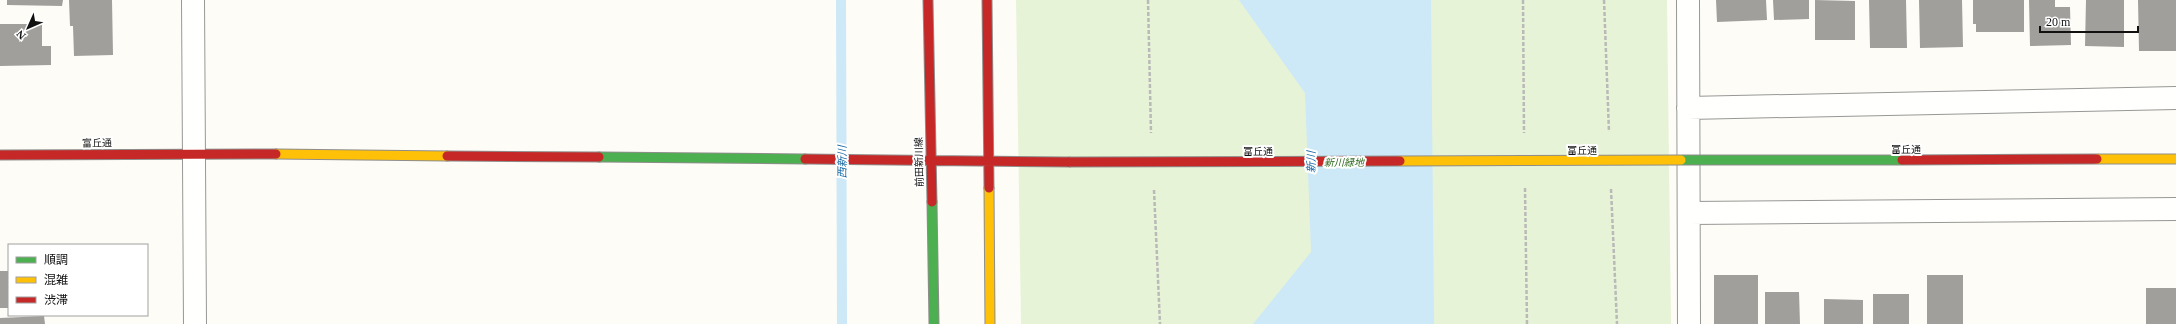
<svg xmlns="http://www.w3.org/2000/svg" width="2176" height="324" viewBox="0 0 2176 324" font-family="'Times New Roman','Noto Sans JP',serif">
<rect width="100%" height="100%" fill="#fdfcf7"/>
<!-- green -->
<path fill="#e7f3d7" d="M1016,0H1667L1671,324H1021Z"/>
<!-- water -->
<path fill="#cde8f7" d="M1239,0H1431L1434,324H1253L1311,252L1305,93Z"/>
<g fill="none" stroke-linecap="round" stroke-linejoin="round">
<!-- stream -->
<path stroke="#cde8f7" stroke-width="10" d="M841,0L842,324"/>
</g>
<!-- building -->
<path fill="#a19f9c" d="M7,0H63L62,6L7,5Z
M69,0H112L113,55L74,56L73,26H70Z
M1716,0H1766L1767,20L1717,22Z
M1773,0H1809V19L1774,20Z
M1815,0L1855,1V40H1815Z
M1869,0H1906L1907,48H1870Z
M1919,0H1962L1963,47L1920,48Z
M1973,0H2024V32H1976V24H1973Z
M2029,0H2055V7H2070L2071,45L2030,46Z
M2086,0H2124V47L2085,46Z
M2138,0H2176V51H2139Z
M0,24H42V46H51V65L0,66Z
M0,271H9V308H0Z
M1714,275H1758V324H1714Z
M1927,275H1963V324H1927Z
M2146,288H2176V324H2146Z
M1765,292H1799L1800,324H1765Z
M1873,294H1909V324H1873Z
M1824,299L1863,300V324H1824Z
M44,316L45,324H0V318Z"/>
<g fill="none" stroke-linecap="round" stroke-linejoin="round">
<!-- street casing -->
<g stroke="#979795" stroke-width="24">
<path id="street" d="M193,0L195,324
M1688,0L1689,324
M1688,108L2176,98
M1690,213L2176,209"/>
</g>
<!-- fast casing -->
<g stroke="#8e8d8b" stroke-width="11">
<path id="fast" d="M599,157L805,159
M932,202L934,324"/>
</g>
<!-- slow casing -->
<g stroke="#8e8d8b" stroke-width="11">
<path id="slow" d="M276,154L447,156
M989,188L990,324"/>
</g>
<!-- jam casing -->
<g stroke="#8e8d8b" stroke-width="11">
<path id="jam" d="M928,0L932,202
M987,0L989,188
M0,155L276,154
M447,156L599,157
M805,159L1069,162"/>
</g>
<!-- path -->
<path stroke="#b9b9b8" stroke-width="2.5" stroke-dasharray="4 2" stroke-linecap="butt" d="M1148,0L1151,133
M1523,0L1524,133
M1604,0L1609,132
M1525,188L1527,324
M1611,189L1617,324
M1154,190L1160,324"/>
<!-- street -->
<use href="#street" stroke="#fffffe" stroke-width="22"/>
<!-- fast -->
<use href="#fast" stroke="#4caf50" stroke-width="9"/>
<!-- slow -->
<use href="#slow" stroke="#ffc107" stroke-width="9"/>
<!-- jam -->
<use href="#jam" stroke="#c62828" stroke-width="9"/>
<!-- fast-bridge casing -->
<g stroke="#8e8d8b" stroke-width="11" stroke-linecap="butt">
<path id="fast-bridge" d="M1681,160H1902"/>
</g>
<!-- slow-bridge casing -->
<g stroke="#8e8d8b" stroke-width="11" stroke-linecap="butt">
<path id="slow-bridge" d="M2097,159H2176
M1400,161L1681,160"/>
</g>
<!-- jam-bridge casing -->
<g stroke="#8e8d8b" stroke-width="11" stroke-linecap="butt">
<path id="jam-bridge" d="M1902,160L2097,159
M1069,162L1400,161"/>
</g>
<!-- fast-bridge -->
<use href="#fast-bridge" stroke="#4caf50" stroke-width="9"/>
<!-- slow-bridge -->
<use href="#slow-bridge" stroke="#ffc107" stroke-width="9"/>
<!-- jam-bridge -->
<use href="#jam-bridge" stroke="#c62828" stroke-width="9"/>
</g>
<g text-anchor="middle" dominant-baseline="central" stroke-width="4" stroke-linejoin="round" paint-order="stroke">
<!-- street labels -->
<g font-size="10" fill="#111" stroke="#fff">
<text transform="translate(97 143) rotate(-1)">富丘通</text>
<text x="1906" y="149">富丘通</text>
<text x="1582" y="150">富丘通</text>
<text x="1258" y="151">富丘通</text>
<text transform="translate(919 162) rotate(-91)">前田新川線</text>
</g>
<!-- park labels -->
<g font-size="10" font-style="italic" fill="#2f6b1f" stroke="#fff">
<text x="1344" y="162">新川緑地</text>
</g>
<!-- water labels -->
<g font-size="11" font-style="italic" fill="#1768a6" stroke="#fff">
<text transform="translate(842 162) rotate(-90)">西新川</text>
<text transform="translate(1311 162) rotate(-90)">新川</text>
</g>
</g>
<!-- legend -->
<rect x="8" y="244" width="140" height="72" fill="#ffffff" stroke="#a0a0a0"/>
<rect x="16" y="257" width="20" height="6" fill="#4caf50" stroke="#a0a0a0"/>
<text x="44" y="264" font-size="12" fill="#111111">順調</text>
<rect x="16" y="277" width="20" height="6" fill="#ffc107" stroke="#a0a0a0"/>
<text x="44" y="284" font-size="12" fill="#111111">混雑</text>
<rect x="16" y="297" width="20" height="6" fill="#c62828" stroke="#a0a0a0"/>
<text x="44" y="304" font-size="12" fill="#111111">渋滞</text>
<!-- north arrow -->
<g transform="translate(28 28) rotate(225)" stroke="#ffffff" stroke-width="3" paint-order="stroke">
<path d="M0-3L7 15L0 10L-7 15Z" fill="#111111"/>
<text y="-6" font-size="11" font-weight="bold" text-anchor="middle" fill="#111111">N</text>
</g>
<!-- scale -->
<path d="M2040 26v6h98v-6" fill="none" stroke="#111111" stroke-width="2"/>
<text x="2046" y="26" font-size="12" fill="#111111" stroke="#ffffff" stroke-width="3" paint-order="stroke">20 m</text>
</svg>
